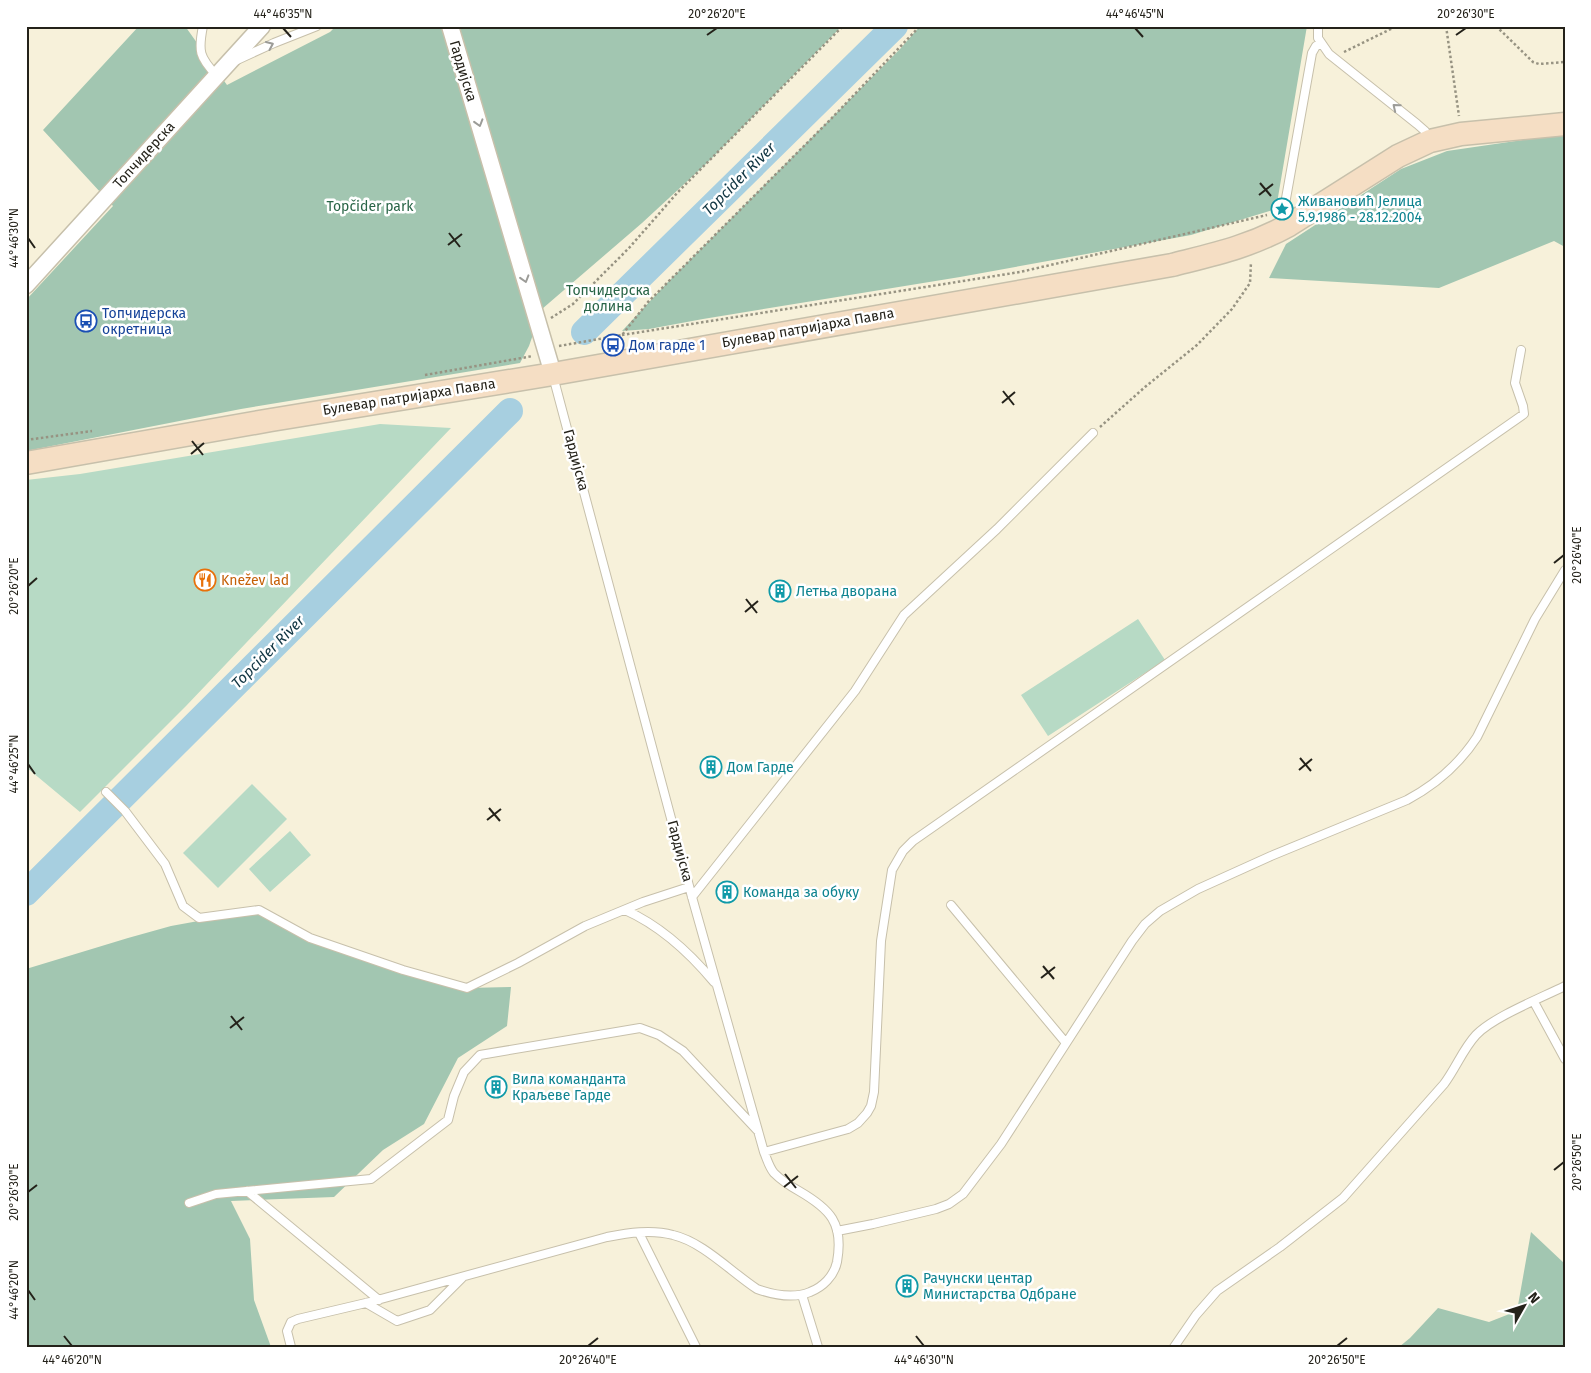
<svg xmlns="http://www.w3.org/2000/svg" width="1591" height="1373" viewBox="0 0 1591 1373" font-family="'Fira Sans',sans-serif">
<rect width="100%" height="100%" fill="#f7f1da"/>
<!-- green -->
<path fill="#b7dac5" d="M380,424L451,428L186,706L80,812L26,767V480L80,474Z
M1138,619L1165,660L1048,736L1021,695Z
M252,784L287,819L218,888L183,853Z
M290,831L311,855L270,892L249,869Z"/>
<!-- forest -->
<path fill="#a2c6b1" d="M139,26H185L227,85L330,32L336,26H842L708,162L642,223L542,309L529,346L520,363L241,409L26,451V300L113,206L43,130Z
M920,26H1307L1276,209L1191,235L960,277L703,319L649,329L622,331L667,283L900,49Z
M1565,134V247L1554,241L1439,288L1269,278L1286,244L1401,169L1447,151Z
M259,910L310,938L467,988L511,987L507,1026L458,1058L424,1124L383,1150L334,1197L231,1201L250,1239L254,1300L271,1347H26V969L128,938L171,926Z
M1531,1232L1565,1264V1347H1399L1410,1338L1438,1308L1489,1322L1517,1311Z"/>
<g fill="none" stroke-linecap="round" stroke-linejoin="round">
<!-- river -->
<path stroke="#a7cfe0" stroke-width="26" d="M584,332L895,26
M26,893L510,411"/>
<!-- service casing -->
<g stroke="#c7c0ab" stroke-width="10">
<path id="service" d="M203,26C198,51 199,57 217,76
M1318,26V38L1329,54L1417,124L1425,131L1429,139
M237,60L274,43L317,26
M1287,222L1285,212V204L1312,53L1316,46L1321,43
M106,792L125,811L165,864L183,906L199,918L259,910L310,938L403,970L467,988L518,963L585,926L643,902L689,887
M692,897L855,691L904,615L997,529L1093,433
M951,905L1066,1043
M625,910C661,926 689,952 714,982
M1534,1002L1565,1059
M764,1152L848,1129L858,1123L867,1113L871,1106L874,1092L881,941L892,870L903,851L913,841L1524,414L1523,406L1515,383L1521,350
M247,1191L379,1300
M189,1203L216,1194L371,1179L448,1120L454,1096L464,1072L480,1055L640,1028L659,1035L683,1051L757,1130
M837,1231L873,1224L936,1209L949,1204L963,1194L1001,1144L1132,941L1145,924L1160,911L1198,889L1271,856L1407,800C1435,785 1460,763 1477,737L1535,619L1565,570
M639,1233L696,1347
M802,1295L818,1347
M366,1303L397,1321L430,1310L462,1278
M291,1347L287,1331L291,1322L298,1319L370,1302L607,1237C628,1233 651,1229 673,1235C703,1242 731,1272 757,1289C774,1295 793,1299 810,1292C823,1287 834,1276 837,1262C844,1223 830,1209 799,1191C790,1186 781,1180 774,1173C769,1167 767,1159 764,1152L692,897L553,376
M1174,1347L1196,1315L1217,1291L1280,1247L1343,1198L1444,1084C1456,1068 1463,1049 1476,1035C1493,1017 1541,998 1565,986"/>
</g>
<!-- minor casing -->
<g stroke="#c7c0ab" stroke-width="19">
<path id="minor" d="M450,26L553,374
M26,285L262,26"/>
</g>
<!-- secondary casing -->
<g stroke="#c7c0ab" stroke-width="25">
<path id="secondary" d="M26,463L271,420L553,374L1172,265C1215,254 1249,247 1289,225L1398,156L1430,141L1461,134L1565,124"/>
</g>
<!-- path -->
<path stroke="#979382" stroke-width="2.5" stroke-dasharray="2.5 2.5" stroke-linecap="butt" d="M1446,26L1459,116
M1496,26L1533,62L1539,64L1565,62
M1344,52L1397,26
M551,318L573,304L629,248L678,192L843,26
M622,335L1020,272L1267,215
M559,346L622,335L648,302L829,121L920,26
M425,375L533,356
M1100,427L1145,387L1197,345L1232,309L1250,283L1251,262
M26,440L92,431"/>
<!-- service -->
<use href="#service" stroke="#fff" stroke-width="8"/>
<!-- minor -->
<use href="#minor" stroke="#fff" stroke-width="16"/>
<!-- secondary -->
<use href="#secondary" stroke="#f5dec4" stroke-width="22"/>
</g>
<!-- one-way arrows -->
<defs><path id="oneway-chevron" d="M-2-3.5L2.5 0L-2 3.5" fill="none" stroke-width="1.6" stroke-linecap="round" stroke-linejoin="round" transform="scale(1.25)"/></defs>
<g stroke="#9c9c98">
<use href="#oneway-chevron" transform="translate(270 45) rotate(-24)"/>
<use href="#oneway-chevron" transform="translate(1396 107) rotate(-141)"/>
<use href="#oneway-chevron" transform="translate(479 123) rotate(73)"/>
<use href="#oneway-chevron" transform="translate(525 279) rotate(73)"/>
</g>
<!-- ticks -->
<path fill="none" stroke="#24221a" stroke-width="2" d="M283,28L291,37M1135,28L1143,37M707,35L717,28M1456,35L1466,28M1260,183L1271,196M1259,195L1273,184M449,233L460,247M28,238L35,248M448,245L462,234M1003,391L1014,405M1002,403L1015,392M192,441L203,455M191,454L204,443M1554,563L1564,555M28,586L37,578M746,599L757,613M745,612L758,601M1300,758L1311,771M28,764L35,774M1299,770L1312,759M489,808L500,821M487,820L501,809M1043,966L1054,979M1041,978L1055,967M231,1016L242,1030M230,1028L244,1017M1554,1170L1564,1162M785,1174L796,1188M784,1187L798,1176M28,1192L37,1185M28,1290L35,1300M64,1336L72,1346M916,1336L924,1346M588,1346L598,1338M1337,1346L1347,1338"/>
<!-- icons -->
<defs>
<g id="sight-ring" transform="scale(1.125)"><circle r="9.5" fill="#fff" stroke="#0f9aa8" stroke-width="1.5"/><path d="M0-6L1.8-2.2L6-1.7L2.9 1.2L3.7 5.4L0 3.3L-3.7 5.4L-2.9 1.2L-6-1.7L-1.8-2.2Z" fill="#0f9aa8"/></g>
<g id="bus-ring" transform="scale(1.125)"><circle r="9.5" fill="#fff" stroke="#1a4fb4" stroke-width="1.5"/><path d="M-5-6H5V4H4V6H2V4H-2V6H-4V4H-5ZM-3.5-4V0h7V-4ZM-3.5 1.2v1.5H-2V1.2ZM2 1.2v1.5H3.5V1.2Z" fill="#1a4fb4"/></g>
<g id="restaurant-ring" transform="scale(1.125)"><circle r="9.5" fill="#fff" stroke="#e8710a" stroke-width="1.5"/><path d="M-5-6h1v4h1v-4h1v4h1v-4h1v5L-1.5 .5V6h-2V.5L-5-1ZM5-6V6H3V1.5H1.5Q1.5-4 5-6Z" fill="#e8710a"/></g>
<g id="building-ring" transform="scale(1.125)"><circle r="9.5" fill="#fff" stroke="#0f9aa8" stroke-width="1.5"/><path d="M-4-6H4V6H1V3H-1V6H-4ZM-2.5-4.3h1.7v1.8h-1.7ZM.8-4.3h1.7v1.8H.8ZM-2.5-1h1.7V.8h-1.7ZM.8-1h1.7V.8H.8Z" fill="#0f9aa8"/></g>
</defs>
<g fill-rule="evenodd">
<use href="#sight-ring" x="1282" y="209"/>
<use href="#bus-ring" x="86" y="321"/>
<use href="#bus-ring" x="613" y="345"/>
<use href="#restaurant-ring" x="205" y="580"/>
<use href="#building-ring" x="780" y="591"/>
<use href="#building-ring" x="711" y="767"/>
<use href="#building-ring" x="727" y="892"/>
<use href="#building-ring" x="496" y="1087"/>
<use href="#building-ring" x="907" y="1286"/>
</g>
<g text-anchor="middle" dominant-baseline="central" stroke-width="5" stroke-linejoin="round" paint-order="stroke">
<!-- street labels -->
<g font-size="14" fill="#24221a" stroke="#fff">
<text transform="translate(463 71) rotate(73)">Гардијска</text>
<text transform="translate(144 155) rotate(-48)">Топчидерска</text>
<text transform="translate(808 328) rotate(-10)">Булевар патријарха Павла</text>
<text transform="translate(409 397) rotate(-9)">Булевар патријарха Павла</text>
<text transform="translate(576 460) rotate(75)">Гардијска</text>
<text transform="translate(680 851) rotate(75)">Гардијска</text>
</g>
<!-- culture labels -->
<g font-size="14" fill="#0d838f" stroke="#fff" text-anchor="start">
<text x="1298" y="201">Живановић Јелица<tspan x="1298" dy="16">5.9.1986 - 28.12.2004</tspan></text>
<text x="796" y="591">Летња дворана</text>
<text x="727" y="767">Дом Гарде</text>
<text x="743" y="892">Команда за обуку</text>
<text x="512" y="1079">Вила команданта<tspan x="512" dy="16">Краљеве Гарде</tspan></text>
<text x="923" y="1278">Рачунски центар<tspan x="923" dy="16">Министарства Одбране</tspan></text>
</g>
<!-- park labels -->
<g font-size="14" fill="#296547" stroke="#fff">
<text x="370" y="206">Topčider park</text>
<text x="608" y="290">Топчидерска<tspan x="608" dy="16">долина</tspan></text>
</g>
<!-- transit labels -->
<g font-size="14" fill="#164399" stroke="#fff" text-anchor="start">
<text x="102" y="313">Топчидерска<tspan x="102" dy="16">окретница</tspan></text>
<text x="629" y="345">Дом гарде 1</text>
</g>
<!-- food labels -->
<g font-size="14" fill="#c56008" stroke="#fff" text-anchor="start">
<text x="221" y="580">Knežev lad</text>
</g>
<!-- water labels -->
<g font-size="15" font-style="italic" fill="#0e3340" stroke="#fff">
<text transform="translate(739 179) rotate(-45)">Topcider River</text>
<text transform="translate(268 652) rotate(-45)">Topcider River</text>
</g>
</g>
<!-- border -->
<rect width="1591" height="1373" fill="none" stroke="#ffffff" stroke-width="55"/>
<!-- north arrow -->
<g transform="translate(1524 1306) rotate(51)" stroke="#ffffff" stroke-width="4" paint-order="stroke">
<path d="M0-4L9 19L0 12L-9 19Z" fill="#24221a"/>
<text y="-8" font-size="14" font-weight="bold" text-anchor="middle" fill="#24221a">N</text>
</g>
<rect x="28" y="28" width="1536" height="1318" fill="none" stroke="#24221a" stroke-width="2"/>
<g font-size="12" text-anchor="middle" fill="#24221a">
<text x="283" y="18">44°46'35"N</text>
<text x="717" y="18">20°26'20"E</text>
<text x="1135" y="18">44°46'45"N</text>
<text x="1466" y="18">20°26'30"E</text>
<text transform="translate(14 238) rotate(-90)" y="4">44°46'30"N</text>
<text transform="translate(1577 555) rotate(-90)" y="4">20°26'40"E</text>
<text transform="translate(14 586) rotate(-90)" y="4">20°26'20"E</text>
<text transform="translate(14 764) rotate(-90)" y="4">44°46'25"N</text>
<text transform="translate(1577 1162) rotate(-90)" y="4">20°26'50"E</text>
<text transform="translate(14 1192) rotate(-90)" y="4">20°26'30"E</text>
<text transform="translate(14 1290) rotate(-90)" y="4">44°46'20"N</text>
<text x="72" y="1364">44°46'20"N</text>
<text x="588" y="1364">20°26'40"E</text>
<text x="924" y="1364">44°46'30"N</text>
<text x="1337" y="1364">20°26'50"E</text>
</g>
</svg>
